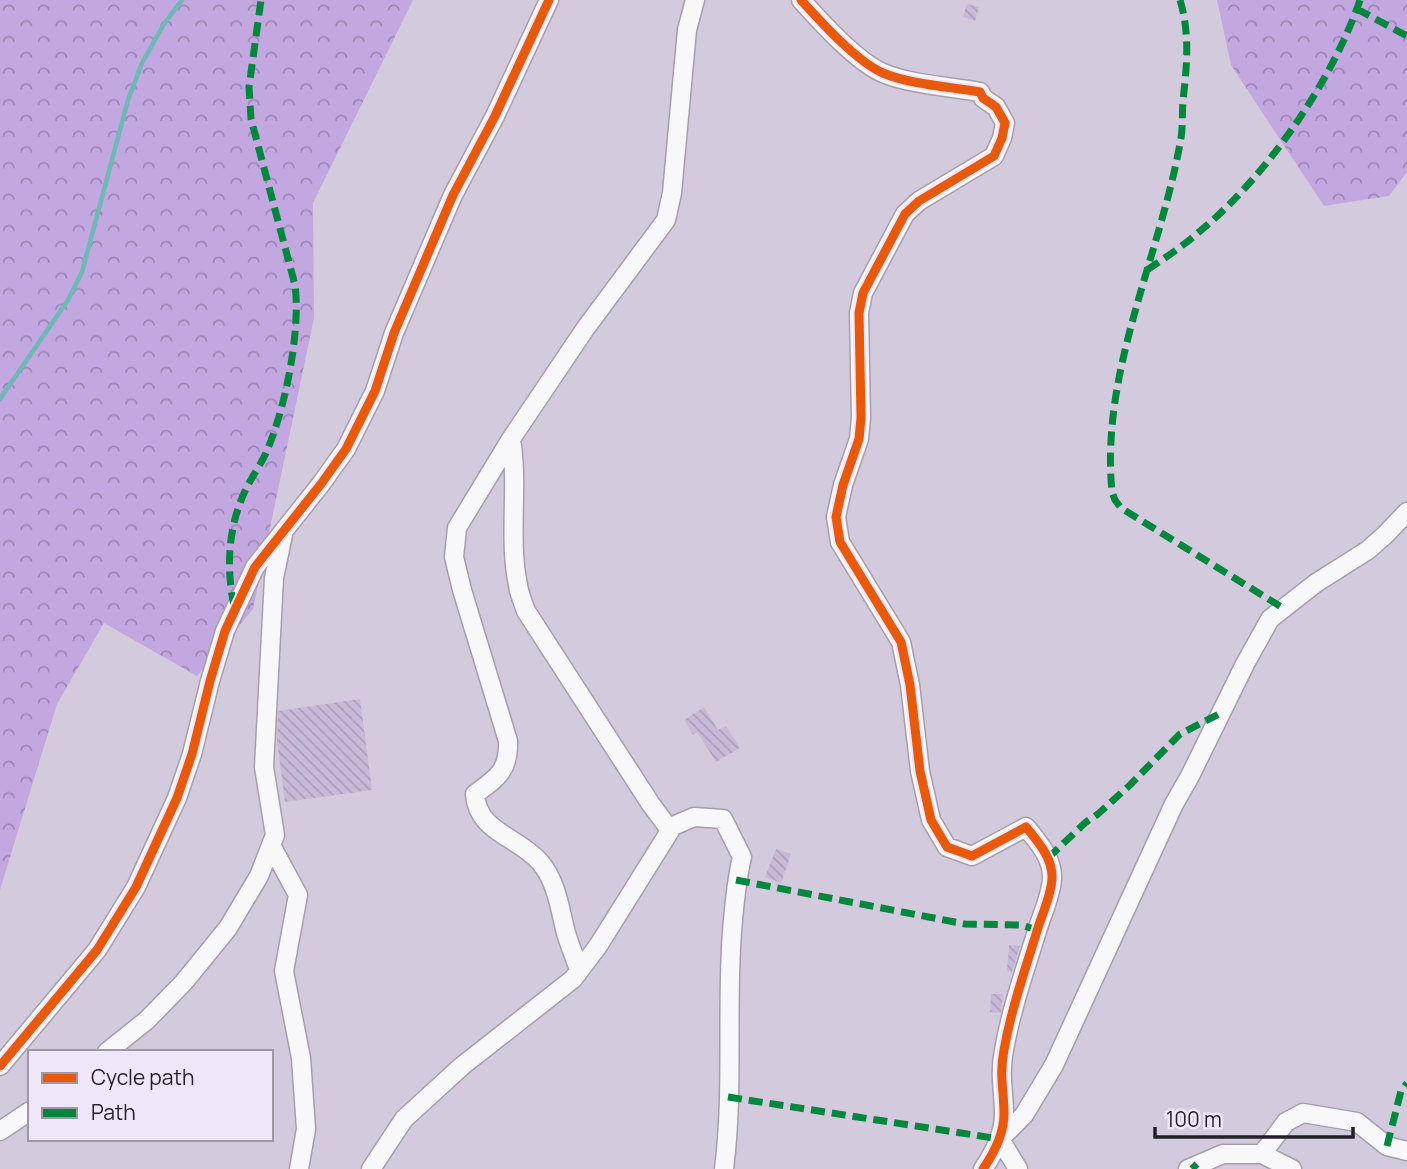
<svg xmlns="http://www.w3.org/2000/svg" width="1407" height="1169" viewBox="0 0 1407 1169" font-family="Manrope,sans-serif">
<defs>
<pattern id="forest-crowns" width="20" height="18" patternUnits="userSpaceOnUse" patternTransform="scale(1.75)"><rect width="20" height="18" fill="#c2a7e0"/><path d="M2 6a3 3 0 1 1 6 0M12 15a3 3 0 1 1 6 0" fill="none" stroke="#9d87b6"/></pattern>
<pattern id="building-back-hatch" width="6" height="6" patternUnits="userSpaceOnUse" patternTransform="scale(1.75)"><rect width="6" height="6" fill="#c7b9d7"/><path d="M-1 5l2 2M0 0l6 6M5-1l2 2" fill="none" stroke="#ab9fb9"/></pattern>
</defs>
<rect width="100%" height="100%" fill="#d3cbdd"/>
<!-- forest -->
<path fill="url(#forest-crowns)" d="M0,0H413L313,203L314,318L253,609L197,676L104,623L57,704L0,890Z
M1217,0H1407V172L1389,196L1324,206L1231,65Z"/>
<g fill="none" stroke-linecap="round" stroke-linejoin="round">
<!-- stream -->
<path stroke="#6eb8b5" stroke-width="4.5" d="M0,399L68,300L82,272L128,100L142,63L164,24L182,0"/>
</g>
<!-- building -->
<path fill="url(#building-back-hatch)" d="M967,4L979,7L975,21L963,17Z
M360,699L372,790L285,802L277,741L278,711Z
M704,707L718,730L726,726L740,748L716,762L697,732L693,735L684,720Z
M776,849L791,854L781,883L765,877Z
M1009,945L1020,946L1012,972L1007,971Z
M991,994H1003L1001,1013L990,1012Z"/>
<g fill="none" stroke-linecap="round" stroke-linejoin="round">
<!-- minor casing -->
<g stroke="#a59ead" stroke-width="21">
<path id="minor" d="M801,0C821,22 857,62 883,73C908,84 952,87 980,92L983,98L996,107L1005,123L1002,138L994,156L919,201L905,214L863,293L859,313L861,418L859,439L843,485L836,517L840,542L901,642L910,685L920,771L931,820L947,847L972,856L1026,827C1038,842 1053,858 1052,879C1051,896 1042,914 1037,931C1025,970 1011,1010 1004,1050C999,1076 1004,1090 1004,1114C1004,1134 994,1153 983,1169
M511,439C519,487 508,538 518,585C519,594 523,602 526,611L650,803L670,830
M271,845L298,895L284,971L301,1058L306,1129L299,1169
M579,970C575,958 570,946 566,933C560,910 557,882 540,862C519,837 477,832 475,794C497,778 509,771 508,741L462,590L454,557L457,528L511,439L585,329L666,220L672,193L687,30L695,0
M107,1052L147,1020L184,982L228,928L259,876L275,835L264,767L274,578L283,535
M0,1066L97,950L136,887L177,798L192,754L210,681L225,631L255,567L321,484L346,449L375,391L394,333L453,195L495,116L549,0
M0,1131L30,1111
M1000,1139L1024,1115L1054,1065L1174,804L1190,776L1245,664L1270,619L1316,583L1368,550L1385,535L1407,512
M1000,1139L1018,1169
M1262,1154L1286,1122L1303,1113L1357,1122L1387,1146L1407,1151
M371,1169L404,1119L462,1066L573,979L598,946L673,826L694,817L723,819L742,857C736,882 734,906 732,932C726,1010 734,1091 724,1169
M1188,1169L1223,1154H1262L1292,1169"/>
</g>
<!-- minor -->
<use href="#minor" stroke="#f8f7fa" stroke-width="18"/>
<!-- quiet -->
<path stroke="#00873e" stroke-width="7" stroke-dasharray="14 7" stroke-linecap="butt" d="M1180,0C1190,33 1187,66 1183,100C1182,113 1183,125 1181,138C1161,255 1100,371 1112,492L1115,500L1121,508L1283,608
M1357,9L1407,36
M1147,270C1165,258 1183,246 1199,232C1266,177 1332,82 1360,0
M234,606C226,567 228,528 245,491C251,478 260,466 266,453C285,410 301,331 295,285L251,119L249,87L261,0
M1048,858L1086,822L1098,814L1130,785L1180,734L1221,713
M736,880L965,924L1021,925L1037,930
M728,1097L1000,1139
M1387,1146L1401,1091L1407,1083
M1192,1169L1197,1164"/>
<!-- cycleway casing -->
<g stroke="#efe7f9" stroke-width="13">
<path id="cycleway" d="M801,0C821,22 857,62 883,73C908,84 952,87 980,92L983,98L996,107L1005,123L1002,138L994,156L919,201L905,214L863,293L859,313L861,418L859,439L843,485L836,517L840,542L901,642L910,685L920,771L931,820L947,847L972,856L1026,827C1038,842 1053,858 1052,879C1051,896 1042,914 1037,931C1025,970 1011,1010 1004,1050C999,1076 1004,1090 1004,1114C1004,1134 994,1153 983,1169
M0,1066L97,950L136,887L177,798L192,754L210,681L225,631L255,567L321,484L346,449L375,391L394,333L453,195L495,116L549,0"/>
</g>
<!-- cycleway -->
<use href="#cycleway" stroke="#e8590c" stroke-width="9"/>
</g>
<!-- legend -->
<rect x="28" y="1050" width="245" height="91" fill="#efe7f9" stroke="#9e97a6" stroke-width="2"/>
<rect x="42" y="1073" width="35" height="10" fill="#e8590c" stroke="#9e97a6" stroke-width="2"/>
<text x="91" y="1085" font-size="21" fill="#241e2a">Cycle path</text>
<rect x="42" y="1108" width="35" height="10" fill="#00873e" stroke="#9e97a6" stroke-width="2"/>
<text x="91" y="1120" font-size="21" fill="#241e2a">Path</text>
<!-- scale -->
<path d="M1155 1127v10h198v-10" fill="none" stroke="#241e2a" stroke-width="3.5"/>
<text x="1166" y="1127" font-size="21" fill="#241e2a" stroke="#efe7f9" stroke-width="5" paint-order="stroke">100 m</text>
</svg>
